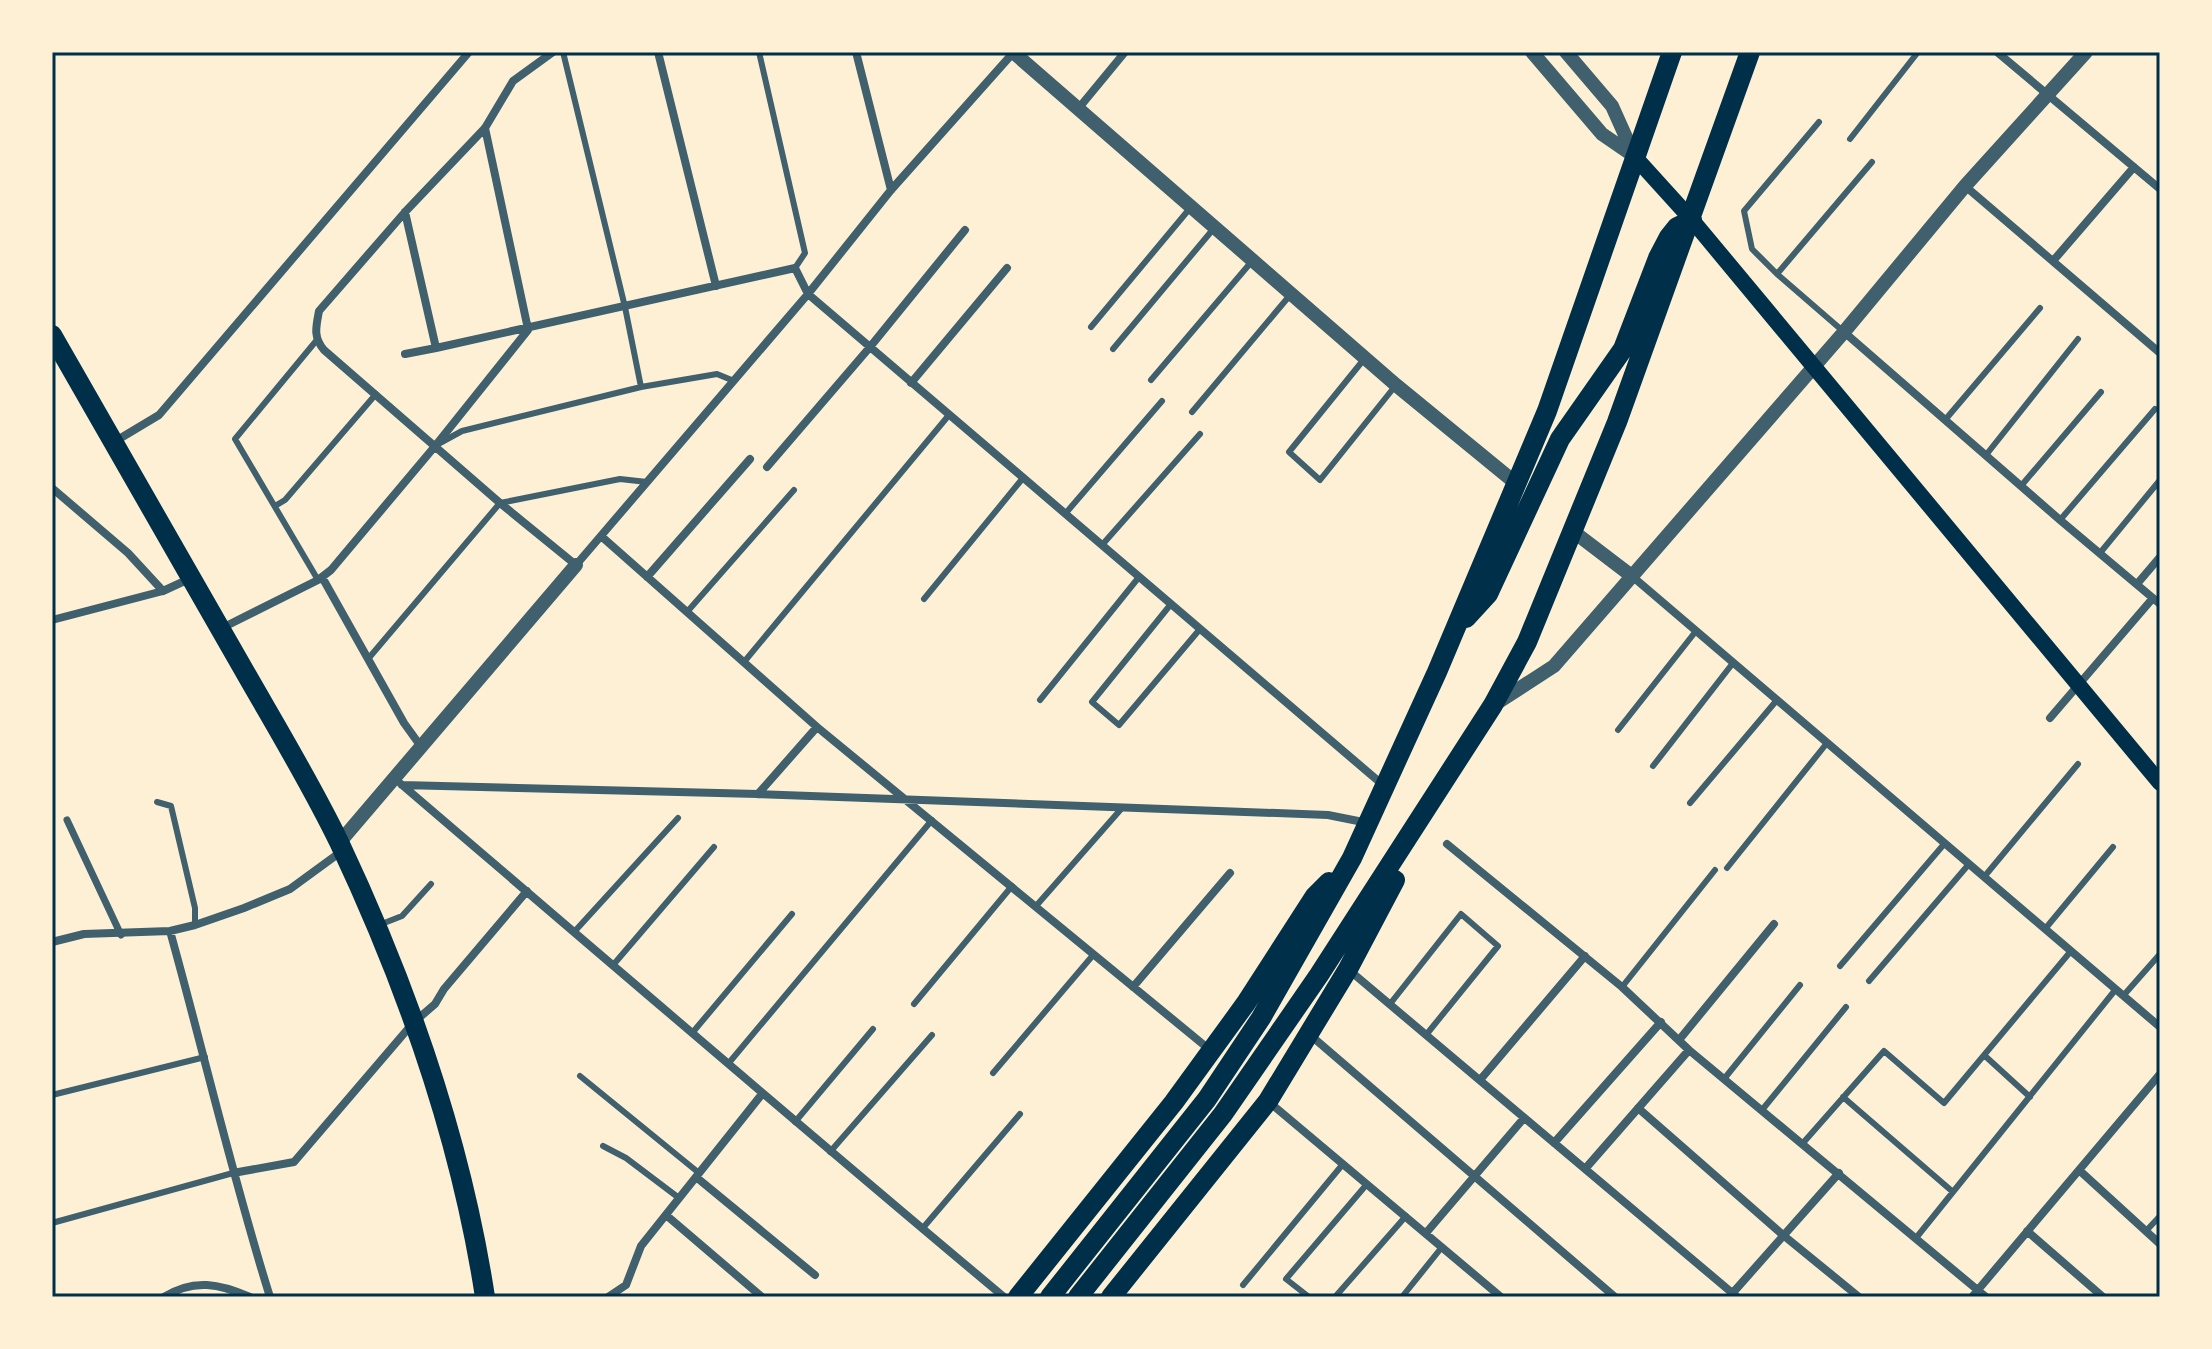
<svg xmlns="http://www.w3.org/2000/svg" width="2212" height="1349" viewBox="0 0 2212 1349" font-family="Arial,sans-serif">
<rect width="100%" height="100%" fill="#fdf0d5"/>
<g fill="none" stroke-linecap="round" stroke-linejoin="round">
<!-- service -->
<path stroke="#3f606c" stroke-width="6" d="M563,52L625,307L641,387
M759,52L805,253L795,268
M1819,122L1744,211L1752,249L1777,274L1872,162
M1850,139L1918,52
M1777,274L1844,332
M1091,327L1191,207
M316,341L235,439L318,580
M1113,349L1215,227
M1365,358L1289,452L1320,480L1396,385
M1151,380L1253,260
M1192,412L1291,294
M1945,420L2040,308
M440,443L462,431L641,387L717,374L734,381
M1986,455L2078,339
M2021,486L2101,392
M275,506L285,500L376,394
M1065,514L1162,401
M2060,520L2155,409
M1102,545L1200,434
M2100,553L2160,480
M924,599L1023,478
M1171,604L1092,702L1119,725L1200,629
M687,612L794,490
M368,659L500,503L620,479L647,482
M744,662L949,415
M1040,700L1139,577
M1618,730L1696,631
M1653,766L1733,663
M157,802L171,806L195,908V925
M1690,803L1777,700
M1727,868L1827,743
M1984,877L2078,764
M1036,906L1122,808
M379,925L402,916L431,884
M2045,929L2113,847
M575,931L678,818
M614,964L714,847
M1840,966L1945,843
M1869,981L1969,864
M1622,987L1715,870
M2123,996L2160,954
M914,1004L1012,886
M1390,1004L1461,914L1498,946L1426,1035
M693,1032L792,914
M1984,1055L2030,1097
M728,1064L932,820
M993,1073L1094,954
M580,1076L699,1173
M1724,1079L1800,985
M52,1095L205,1057
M1843,1097L1953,1192
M1762,1110L1846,1007
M795,1122L873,1029
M1803,1143L1884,1051L1944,1103L2071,951
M603,1146L626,1158L679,1198
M830,1152L932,1035
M52,1223L233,1173
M922,1229L1020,1114
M2146,1231L2160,1216
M1916,1238L2116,989
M1243,1285L1343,1164
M1309,1297L1286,1279L1367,1184
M1335,1297L1406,1216
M1402,1297L1442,1247"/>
<!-- pedestrian -->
<path stroke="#3f606c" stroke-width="7" d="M67,820L121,935"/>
<!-- minor -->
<path stroke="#3f606c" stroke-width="8" d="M553,52L513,81L485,128L405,212L319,311C316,327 313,337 324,350L500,503L576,565L808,294L891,190L1013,53
M658,52L716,286
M856,52L891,190
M1997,52L2160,189
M1078,109L1125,52
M485,128L528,329
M1965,186L2160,353
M405,212L436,348L795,268L808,294L1383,785
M2053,261L2134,167
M1844,332L2060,520L2160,604
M405,354L436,348
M911,383L1007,268
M114,442L159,415L469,52
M767,467L870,347L965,230
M52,488L128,553L163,591
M601,536L817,727L1210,1050
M322,577L404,723L422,748
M647,577L750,459
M1633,577L2160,1027
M2137,584L2160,557
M52,620L163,591L189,579
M222,628L318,580L331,570L436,445L528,330
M2050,718L2153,598
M401,784C602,956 802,1128 1004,1297
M402,785L758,794L1328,815L1368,823
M758,794L817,727
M1447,844L1622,987L1689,1050L1986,1297
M170,931C204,1053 232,1176 270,1297
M52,942L84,934L170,931L195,925L244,908L290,889L342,851
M1349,970L1737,1297
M1133,987L1230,873
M1309,1034L1615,1297
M1679,1040L1774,924
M1480,1080L1585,956
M1269,1102L1501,1297
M1638,1108L1783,1235L1859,1297
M1554,1143L1661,1022
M1585,1169L1689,1050
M2079,1170L2160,1244
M233,1173L294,1162L413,1023L435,1004L444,989L527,891
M696,1177L815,1275
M666,1215L762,1297
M2027,1231L2103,1297
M1426,1233L1524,1118
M1730,1296L1839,1173
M164,1297C194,1278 220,1284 250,1297
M608,1297L626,1285L641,1246L762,1094
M1972,1297L2160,1074"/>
<!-- tertiary -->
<path stroke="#3f606c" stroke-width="14" d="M1013,52L1396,385L1518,485
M1532,52L1602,134L1634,156
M1566,52L1612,106L1634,155
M1574,532L1633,577
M1497,703L1554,666L1844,332L1965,186L2086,52
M339,843L576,565"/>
<!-- secondary -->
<path stroke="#003049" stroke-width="16" d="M1634,156L1692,220L2160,783"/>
<!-- trunk -->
<path stroke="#003049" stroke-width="20" d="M52,335C116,448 181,559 245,672C277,728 311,784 339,842C407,986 461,1140 485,1297
M1466,618L1488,594L1560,439L1623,349L1658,258L1669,237L1677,227L1692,220
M1018,1297L1174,1102L1246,1003L1315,896L1329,882
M1050,1297L1207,1099L1261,1018L1352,858L1437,672L1547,411L1672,52
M1078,1297L1223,1114L1319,975L1493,705L1527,642L1617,422L1750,52
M1111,1297L1268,1101L1348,969L1395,880"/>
</g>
<!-- border -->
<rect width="2212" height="1349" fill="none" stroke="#fdf0d5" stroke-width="108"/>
<rect x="54" y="54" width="2104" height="1241" fill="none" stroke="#003049" stroke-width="3"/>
</svg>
